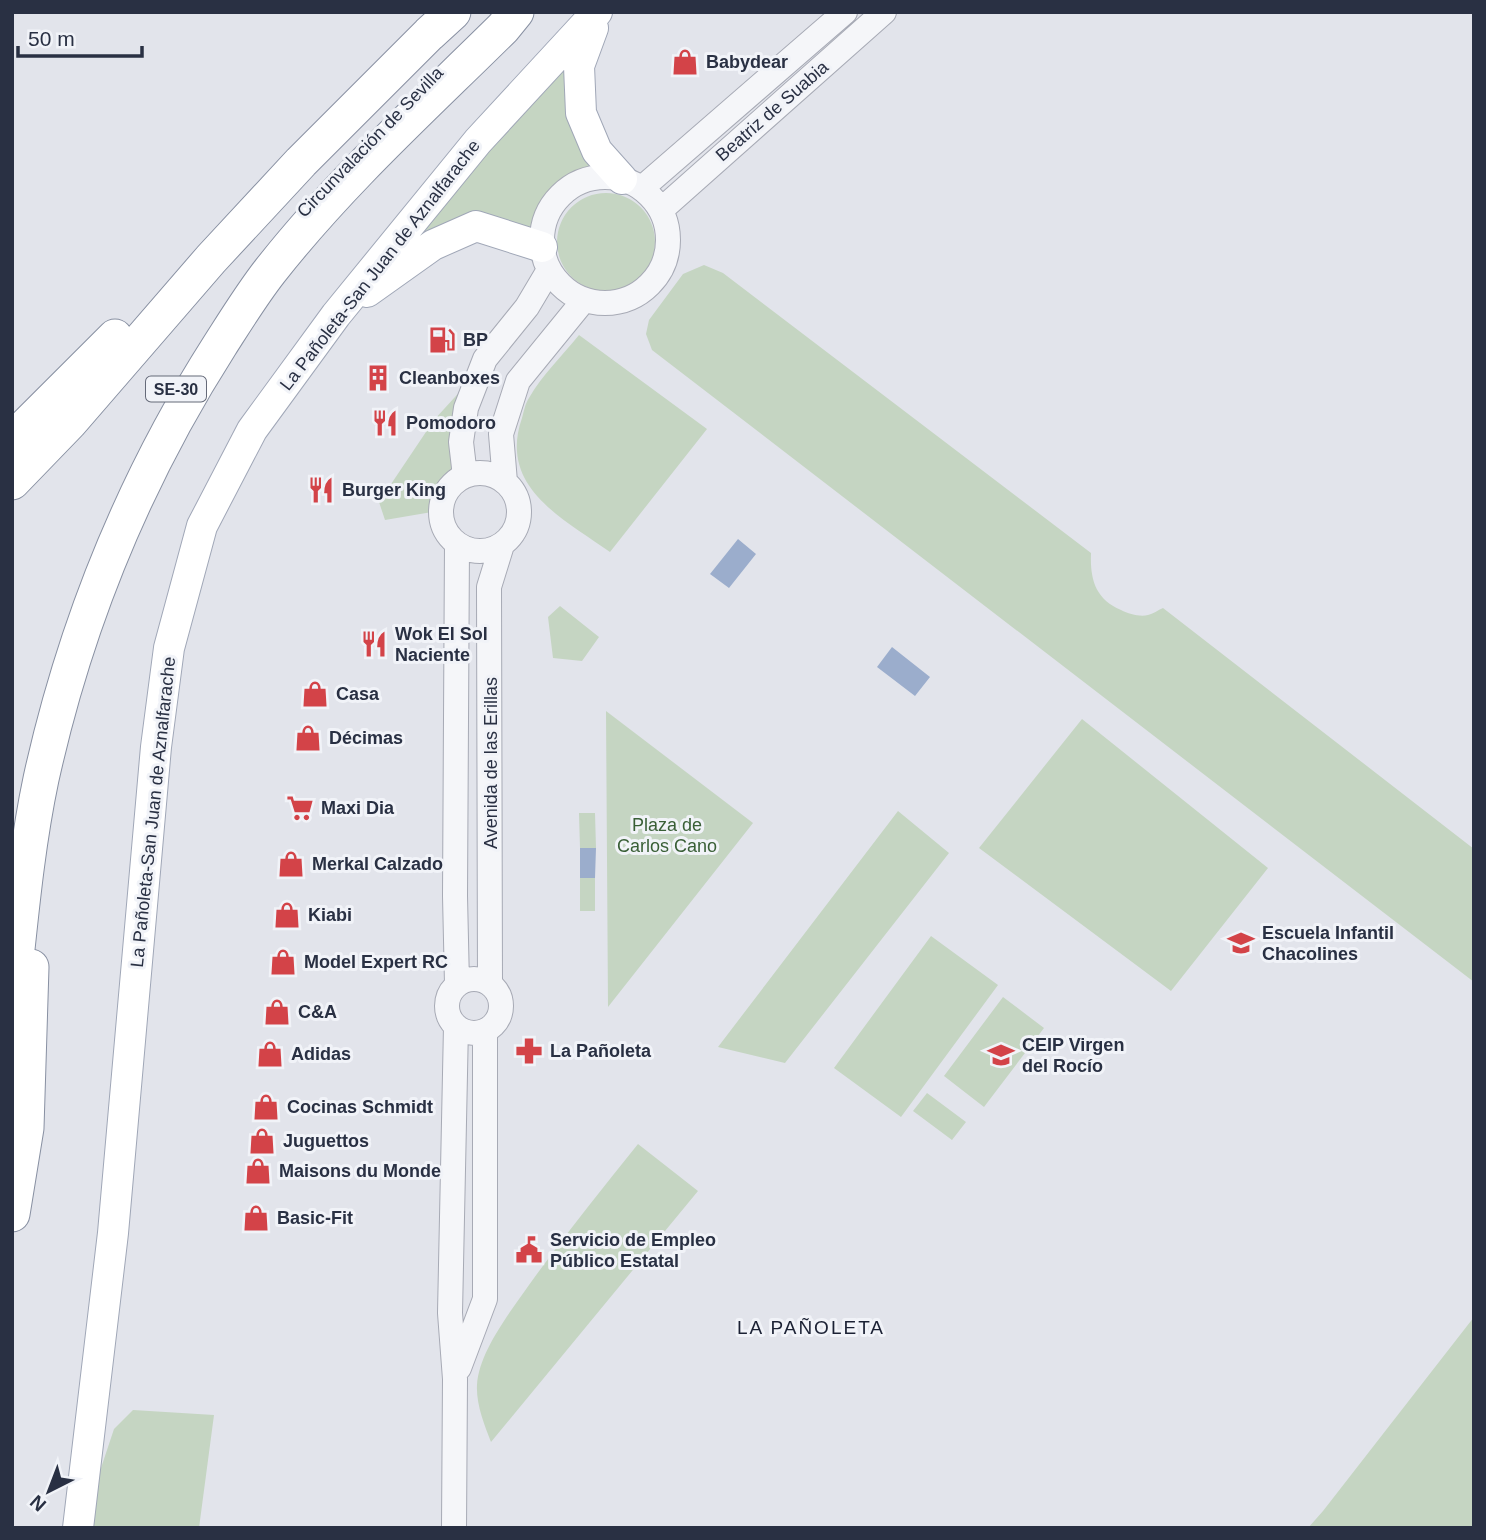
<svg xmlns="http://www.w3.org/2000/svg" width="1486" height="1540" viewBox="0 0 1486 1540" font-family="Helvetica,sans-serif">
<rect width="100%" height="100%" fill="#e2e4eb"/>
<!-- green -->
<path fill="#c5d5c2" d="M571,57L598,168L560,182L539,209L528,231L474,218L371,282Z
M557 242a49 49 0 1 1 98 0a49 49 0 1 1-98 0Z
M704,265L723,273L1091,553C1090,579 1095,599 1121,610C1129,614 1140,617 1148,615C1153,614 1158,610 1163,608L1474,849V982L652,350L646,334L649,320L683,274Z
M579,335L707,429L610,552C562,518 498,487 522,418C524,411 525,404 529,398C542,375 563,355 579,335Z
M465,386L452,471L435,495L432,512L385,520L379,502L434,420Z
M560,606L599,637L582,661L553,658L548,617Z
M606,711L753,823L608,1007Z
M1082,719L1268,868L1171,991L979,848Z
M898,811L949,853L785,1063L718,1047Z
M579,813H595L596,848H580Z
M580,878H595V911H580Z
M931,936L998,985L901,1117L834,1068Z
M1003,997L1044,1028L984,1107L944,1076Z
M927,1093L966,1122L952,1140L913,1111Z
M638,1144L698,1191L491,1442C484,1424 476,1404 477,1385C479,1351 511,1311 529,1285C564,1236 601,1190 638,1144Z
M1474,1317V1528H1308L1323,1511Z
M133,1410L214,1415L199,1528H93L96,1483L114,1429Z"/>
<!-- water -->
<path fill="#9badcc" d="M738,539L756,554L729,588L710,574Z
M892,647L930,677L915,696L877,667Z
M580,848H596L595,878H580Z"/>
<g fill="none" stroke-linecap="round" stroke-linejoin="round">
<!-- minor casing -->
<g stroke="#a7aab5" stroke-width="26">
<path id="minor" d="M542 240a63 63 0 1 1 126 0a63 63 0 1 1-126 0Z
M642,188L845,12
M661,210L884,12
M441 512a39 39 0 1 1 78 0a39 39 0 1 1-78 0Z
M465,476L461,442L466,408L485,359L527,307L549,270
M505,482L501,434L518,381L584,300
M457,544L455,896L457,984
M447 1006a27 27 0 1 1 54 0a27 27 0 1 1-54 0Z
M490,983L489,587L502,545
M459,1368L485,1299V1031
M454,1528L455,1379L450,1313L456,1026"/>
</g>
<!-- major casing -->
<g stroke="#a0a7b7" stroke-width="32">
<path id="major" d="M593,28L579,66L581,113L597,151L622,179
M367,292L433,245L476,226L542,247
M78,1528L113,1233L156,747L169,648L202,526L252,430L336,315L478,141L597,12"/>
</g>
<!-- highway casing -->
<g stroke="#8890a2" stroke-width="37">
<path id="highway" d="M12,440L115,337
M12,482L70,422L211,259L301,162L429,34L453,12
M12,996C20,923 26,850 41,779C75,625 135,478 220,345C236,320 252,294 270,271C340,182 423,107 503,28L516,12
M12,1214L26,1128L31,967"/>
</g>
<!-- minor -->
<use href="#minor" stroke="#f5f6f9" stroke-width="24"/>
<!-- major -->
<use href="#major" stroke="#fff" stroke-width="30"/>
<!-- highway -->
<use href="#highway" stroke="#fff" stroke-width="35"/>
</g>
<!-- icons -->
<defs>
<g id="shop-bare" transform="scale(2.1)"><path d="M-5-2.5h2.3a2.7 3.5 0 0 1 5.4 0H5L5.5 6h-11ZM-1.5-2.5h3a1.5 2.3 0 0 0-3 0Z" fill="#d34348" stroke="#f1f3f8" stroke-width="2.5" paint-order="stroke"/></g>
<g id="fuel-bare" transform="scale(2.1)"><path d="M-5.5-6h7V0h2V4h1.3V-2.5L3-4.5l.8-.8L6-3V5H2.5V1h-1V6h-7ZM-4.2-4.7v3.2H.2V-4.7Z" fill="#d34348" stroke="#f1f3f8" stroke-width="2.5" paint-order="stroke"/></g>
<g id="building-bare" transform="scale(2.1)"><path d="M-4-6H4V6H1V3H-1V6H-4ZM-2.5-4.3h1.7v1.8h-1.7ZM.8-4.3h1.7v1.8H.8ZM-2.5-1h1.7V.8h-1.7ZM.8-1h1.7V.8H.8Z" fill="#d34348" stroke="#f1f3f8" stroke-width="2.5" paint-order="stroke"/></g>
<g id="restaurant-bare" transform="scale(2.1)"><path d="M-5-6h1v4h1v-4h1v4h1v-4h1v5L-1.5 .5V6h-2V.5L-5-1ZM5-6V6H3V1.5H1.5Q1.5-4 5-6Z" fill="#d34348" stroke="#f1f3f8" stroke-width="2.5" paint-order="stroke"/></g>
<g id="supermarket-bare" transform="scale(2.1)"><path d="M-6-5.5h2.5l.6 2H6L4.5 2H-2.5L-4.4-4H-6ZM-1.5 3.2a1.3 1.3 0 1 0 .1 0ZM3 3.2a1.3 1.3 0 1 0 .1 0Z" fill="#d34348" stroke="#f1f3f8" stroke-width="2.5" paint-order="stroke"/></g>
<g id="school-bare" transform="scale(2.1)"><path d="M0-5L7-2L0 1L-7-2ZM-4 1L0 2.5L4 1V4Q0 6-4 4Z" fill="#d34348" stroke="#f1f3f8" stroke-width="2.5" paint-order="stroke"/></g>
<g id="pharmacy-bare" transform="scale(2.1)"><path d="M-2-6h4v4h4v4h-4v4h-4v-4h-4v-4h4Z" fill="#d34348" stroke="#f1f3f8" stroke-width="2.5" paint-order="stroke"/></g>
<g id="civic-bare" transform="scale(2.1)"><path d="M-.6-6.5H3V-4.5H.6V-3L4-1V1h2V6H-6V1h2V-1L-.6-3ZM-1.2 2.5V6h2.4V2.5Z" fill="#d34348" stroke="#f1f3f8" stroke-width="2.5" paint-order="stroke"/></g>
</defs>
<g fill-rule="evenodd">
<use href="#shop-bare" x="685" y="62"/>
<use href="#fuel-bare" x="442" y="340"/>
<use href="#building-bare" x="378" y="378"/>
<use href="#restaurant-bare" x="385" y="423"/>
<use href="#restaurant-bare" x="321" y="490"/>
<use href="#restaurant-bare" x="374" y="644"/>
<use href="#shop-bare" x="315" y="694"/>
<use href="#shop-bare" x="308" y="738"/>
<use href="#supermarket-bare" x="300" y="808"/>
<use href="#shop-bare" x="291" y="864"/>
<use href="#shop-bare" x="287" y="915"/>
<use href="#school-bare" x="1241" y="943"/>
<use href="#shop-bare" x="283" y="962"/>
<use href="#shop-bare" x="277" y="1012"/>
<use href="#pharmacy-bare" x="529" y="1051"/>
<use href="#shop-bare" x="270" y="1054"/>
<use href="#school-bare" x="1001" y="1055"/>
<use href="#shop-bare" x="266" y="1107"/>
<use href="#shop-bare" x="262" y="1141"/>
<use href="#shop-bare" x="258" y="1171"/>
<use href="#shop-bare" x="256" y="1218"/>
<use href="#civic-bare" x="529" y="1250"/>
</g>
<g text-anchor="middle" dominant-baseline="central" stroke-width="6" stroke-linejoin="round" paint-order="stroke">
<!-- shield labels -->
<rect fill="#f1f3f8" stroke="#656a79" stroke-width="2" x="146" y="376.5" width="60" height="25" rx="5"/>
<g font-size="16" font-weight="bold" fill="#293043">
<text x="176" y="389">SE-30</text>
</g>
<!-- poi labels -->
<g font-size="18" font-weight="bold" fill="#293043" stroke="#f1f3f8" text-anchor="start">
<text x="706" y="62">Babydear</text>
<text x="463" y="340">BP</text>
<text x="399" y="378">Cleanboxes</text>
<text x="406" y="423">Pomodoro</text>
<text x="342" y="490">Burger King</text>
<text x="395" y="634">Wok El Sol<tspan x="395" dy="21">Naciente</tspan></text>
<text x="336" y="694">Casa</text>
<text x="329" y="738">Décimas</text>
<text x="321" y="808">Maxi Dia</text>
<text x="312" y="864">Merkal Calzado</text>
<text x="308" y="915">Kiabi</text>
<text x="1262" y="933">Escuela Infantil<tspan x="1262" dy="21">Chacolines</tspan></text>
<text x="304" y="962">Model Expert RC</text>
<text x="298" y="1012">C&amp;A</text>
<text x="1022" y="1045">CEIP Virgen<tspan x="1022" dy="21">del Rocío</tspan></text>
<text x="550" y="1051">La Pañoleta</text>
<text x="291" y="1054">Adidas</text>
<text x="287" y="1107">Cocinas Schmidt</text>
<text x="283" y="1141">Juguettos</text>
<text x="279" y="1171">Maisons du Monde</text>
<text x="277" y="1218">Basic-Fit</text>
<text x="550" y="1240">Servicio de Empleo<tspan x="550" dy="21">Público Estatal</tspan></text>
</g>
<!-- street labels -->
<g font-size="18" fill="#293043" stroke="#f1f3f8">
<text transform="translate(772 111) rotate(-41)">Beatriz de Suabia</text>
<text transform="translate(370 142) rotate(-46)">Circunvalación de Sevilla</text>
<text transform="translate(380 265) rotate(-52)">La Pañoleta-San Juan de Aznalfarache</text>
<text transform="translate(491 763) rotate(-90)">Avenida de las Erillas</text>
<text transform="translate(153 812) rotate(-84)">La Pañoleta-San Juan de Aznalfarache</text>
</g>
<!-- park labels -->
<g font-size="18" fill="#395f36" stroke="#f1f3f8">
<text x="667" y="825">Plaza de<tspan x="667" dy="21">Carlos Cano</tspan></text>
</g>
<!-- neighbourhood labels -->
<g font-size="19" letter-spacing="2" fill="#1b2134" stroke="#f1f3f8">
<text x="811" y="1327">LA PAÑOLETA</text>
</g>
</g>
<!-- border -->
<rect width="1486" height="1540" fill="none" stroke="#293043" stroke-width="28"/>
<!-- north arrow -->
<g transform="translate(49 1491) rotate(222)" stroke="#f1f3f8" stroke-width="5" paint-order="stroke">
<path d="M0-5L12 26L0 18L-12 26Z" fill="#293043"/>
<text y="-10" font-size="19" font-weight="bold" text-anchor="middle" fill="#293043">N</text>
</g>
<!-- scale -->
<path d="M18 46v10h124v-10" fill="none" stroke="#293043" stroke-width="3.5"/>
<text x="28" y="46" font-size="21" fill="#293043" stroke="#f1f3f8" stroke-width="5" paint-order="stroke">50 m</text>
</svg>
